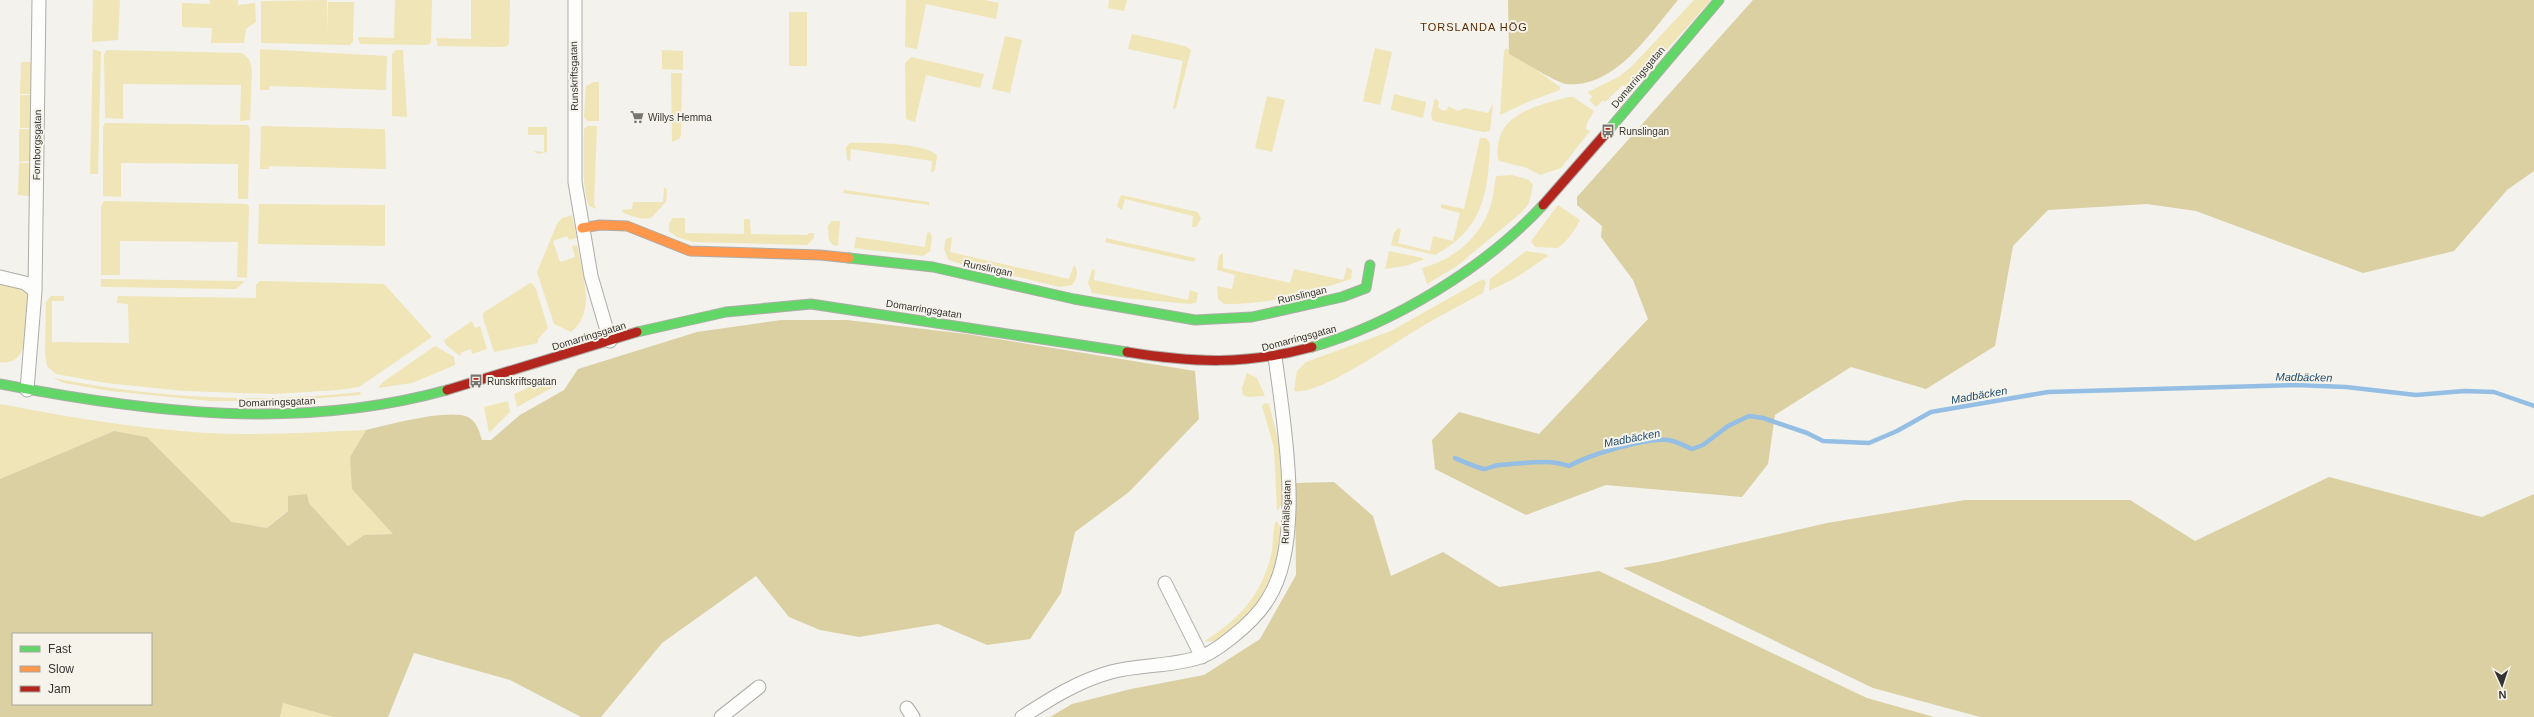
<svg xmlns="http://www.w3.org/2000/svg" width="2534" height="717" viewBox="0 0 2534 717" font-family="Arial,sans-serif">
<rect width="100%" height="100%" fill="#f3f2ed"/>
<!-- green -->
<path fill="#efe5b7" d="M93,0H120L118,40L92,42Z
M210,0H238V5L255,3L256,22L246,29L244,43H211L212,28L182,27V3L210,4Z
M327,0V34L328,2H354L353,41L350,45L261,43V1Z
M395,0H432L431,42L428,45L360,44L358,37L394,38Z
M471,0H510L509,44L505,47L438,46L436,38L471,39Z
M906,0H985L999,3L996,19L926,4L917,49L905,47Z
M1109,0H1127L1124,11L1108,8Z
M1694,0H1711L1662,55L1626,88L1623,85L1605,102L1603,100L1596,107L1589,100L1592,97L1588,92L1620,76L1632,66Z
M789,12H807V66H789Z
M1132,34L1185,46L1191,50L1176,108L1173,109L1183,61L1128,49Z
M1005,36L1022,40L1010,93L992,89Z
M1375,48L1392,52L1380,105L1363,101Z
M1506,48L1560,87V90L1530,101L1500,115L1504,51Z
M93,49L101,52L98,174H90Z
M260,49L387,56L386,90L270,86L269,90H260Z
M107,50L242,53L249,59L252,69L250,120L240,121L241,85L123,84V119L105,118L104,55Z
M396,50H403L407,117L392,116V54Z
M662,50L683,51V70L662,69Z
M911,57L984,74L980,88L926,75L915,122L906,119L905,63Z
M21,62H32L31,94H20Z
M671,73H682L681,135L679,139L672,142Z
M594,82H599V121H587L584,117L586,86Z
M1394,94L1426,102L1423,118L1391,110Z
M20,95H31V128H20Z
M1267,96L1285,100L1272,152L1255,148Z
M1568,97H1573L1594,111L1587,123L1586,129L1590,131L1561,168L1540,175L1527,168L1499,161C1497,157 1497,151 1498,146C1501,112 1541,105 1568,97Z
M1435,98L1439,102L1438,107L1443,111L1447,110L1448,106L1458,111L1465,108L1488,113L1493,104L1490,131L1483,132L1433,121L1431,115Z
M105,123L248,125L250,130L248,199H238V164L121,163V197L103,196V127Z
M261,126L385,129L386,169L269,166V169H260Z
M587,126H597L594,204L596,209L589,206C581,186 584,150 584,129Z
M528,127H547V152L538,154L534,151L544,152V135H528Z
M19,129H30V161L19,162Z
M1480,138H1486L1490,144C1488,194 1483,229 1435,255L1391,245L1394,233L1398,228L1401,229L1398,243L1430,251L1433,236L1453,241L1460,213L1441,208V204L1464,209Z
M850,143C866,142 930,143 937,156L935,170L931,173L932,161L851,149L850,161L847,160L846,147Z
M19,163H30L29,196L18,195Z
M1512,175L1529,180L1533,185L1529,203L1522,212L1457,266L1427,284L1422,268C1454,260 1482,236 1491,204C1494,195 1494,185 1496,176Z
M664,187L667,190L666,202L651,218C644,220 625,216 621,210L632,209L633,202H663Z
M844,190L929,202V205L843,193Z
M1121,195L1198,212L1201,219L1196,227H1192L1193,216L1125,199L1122,210L1117,206Z
M104,201L247,204L249,207L247,278L237,277L238,242L120,241V275H101V206Z
M259,204L385,205V246L258,244Z
M1558,205L1580,220C1574,232 1568,240 1558,248L1535,247L1531,241Z
M572,215L577,238L569,240L567,236L553,241L560,262L575,257L572,246L577,245C582,272 597,312 571,332L554,324L537,272L557,224L562,218Z
M673,218H685V233L744,234V219H750L751,234L808,235V233H814V238L807,245L693,242L677,237L669,231V223Z
M832,221H840L838,246L833,245L829,240L828,226Z
M930,232L932,238L930,251L923,256L854,248L856,237L925,247L927,233Z
M952,237L950,252L1069,279L1074,265C1079,271 1077,279 1072,285L1060,287L954,262L948,259L944,249L946,239Z
M1106,238L1195,258L1194,262L1105,242Z
M1389,251L1423,258V260L1405,266L1385,269Z
M1526,251L1546,254L1548,256L1517,277L1489,291L1490,279Z
M1223,253V268L1290,283L1294,269L1343,280L1347,267L1352,270L1351,279C1310,293 1267,305 1224,304L1218,299L1217,286L1232,289L1235,275L1217,270L1219,256Z
M1095,269L1094,280L1188,300L1190,290L1198,293L1196,303L1189,304L1124,298L1092,293L1088,283L1092,270Z
M101,279L243,281L244,282L236,289L101,287Z
M1483,279L1486,282L1483,293C1464,303 1445,313 1426,324C1401,338 1319,397 1294,391L1297,371L1306,362L1391,331Z
M260,281L384,284L432,337L359,387L338,390L274,394L184,391L106,383L56,374L47,366L45,353L46,302L51,296H64V301H52V342L129,343L128,304L117,303L118,296L256,298V285Z
M0,282L21,287L28,294C27,313 33,368 0,362Z
M530,283L533,284L536,289L548,328L538,339V343L494,352L483,318V313Z
M472,321L475,328L480,326L487,349L472,354L471,349L462,352L460,356L446,345L444,340Z
M435,346L454,357L455,365L412,383L378,388L383,382Z
M1247,373L1257,378L1265,396L1248,397L1243,395L1242,388Z
M552,377L559,384L517,407L514,394Z
M53,378C155,398 257,404 360,392L361,395L277,401H211L110,391L64,383Z
M508,401L510,412L489,433L484,407Z
M1265,403L1269,404L1280,447L1282,504L1277,511L1274,448L1263,409L1262,406Z
M0,404C79,419 161,433 241,434C283,434 325,432 366,430L350,457L393,534L364,535L348,546L309,503L307,494L267,528L232,522L147,437L114,431L0,479Z
M1276,521L1282,528C1282,569 1261,607 1229,631C1221,638 1216,643 1205,641C1240,618 1261,596 1271,555C1274,545 1272,529 1276,521Z
M283,703L333,717H280Z"/>
<!-- forest -->
<path fill="#dad0a2" fill-rule="evenodd" d="M1508,0H1678C1650,33 1615,89 1566,84C1555,82 1521,60 1509,54Z
M1753,0H2534V171L2507,190L2454,251L2363,273L2196,211L2147,204L2048,210L2013,246L1995,346L1926,389L1851,367L1775,415L1768,464L1742,497L1606,485L1526,515L1435,469L1432,440L1459,412L1539,434L1648,319L1633,280L1601,237L1602,226L1577,205V197Z
M781,320H847L967,334L1195,371L1199,419L1129,492L1075,532L1061,593L1030,639L987,645L938,624L859,637L820,630L789,617L756,576L662,643L601,717H581L510,680L414,653L388,717H333L283,703L280,717H0V479L114,431L147,437L232,522L267,528L288,511V496L307,494L309,503L348,546L364,535L393,534L352,489L350,457L366,430C386,425 450,408 468,417C477,422 479,431 482,440H491L520,415L564,390L578,369L697,332ZM13,634H151V704H13Z
M2329,477L2482,517L2534,494V717H1980L1873,688L1623,568L1658,562L1827,523L1965,500H2130L2195,541Z
M1334,482L1373,516L1391,576L1443,552L1499,587L1599,571L1867,698L1934,717H1050L1072,704L1131,689L1204,675L1260,639L1296,575L1295,483Z"/>
<g fill="none" stroke-linecap="round" stroke-linejoin="round">
<!-- stream -->
<path stroke="#94bee4" stroke-width="4.5" d="M1455,458C1464,462 1475,467 1484,469C1489,469 1494,465 1499,465C1521,464 1548,458 1569,466C1589,455 1647,437 1668,440C1676,441 1685,446 1692,449L1703,445L1728,426L1749,416L1763,418L1807,433L1823,441L1869,443L1897,431L1931,412L2048,392L2295,385L2346,387L2416,395L2464,391L2494,392L2534,406"/>
<!-- street casing -->
<g stroke="#adaca8" stroke-width="15">
<path id="street" d="M575,0V182L591,276L610,341
M0,277L25,283L35,291
M27,390L35,291L39,0
M1165,583L1202,657
M907,708L913,717
M721,717L759,687
M1022,717C1050,699 1078,681 1111,672C1140,664 1171,667 1200,657C1211,654 1222,645 1231,638C1245,627 1259,614 1268,599C1305,541 1284,423 1275,357"/>
</g>
<!-- fast casing -->
<g stroke="#adaca8" stroke-width="11">
<path id="fast" d="M1607,132L1719,0
M849,258L933,267L1074,299L1195,320L1252,317L1342,297L1366,288L1370,265
M637,332L726,312L811,304L1127,352
M1312,347C1393,324 1486,267 1543,205
M0,384C149,413 299,431 447,390"/>
</g>
<!-- slow casing -->
<g stroke="#adaca8" stroke-width="11">
<path id="slow" d="M582,228L600,225L627,226L690,251L820,255L849,258"/>
</g>
<!-- jam casing -->
<g stroke="#adaca8" stroke-width="11">
<path id="jam" d="M1543,205L1607,132
M1127,352C1195,363 1246,365 1312,347
M447,390L637,332"/>
</g>
<!-- street -->
<use href="#street" stroke="#fdfdfc" stroke-width="13"/>
<!-- fast -->
<use href="#fast" stroke="#63d668" stroke-width="9"/>
<!-- slow -->
<use href="#slow" stroke="#ff974d" stroke-width="9"/>
<!-- jam -->
<use href="#jam" stroke="#b3261e" stroke-width="9"/>
</g>
<!-- icons -->
<defs>
<g id="supermarket-bare" transform="scale(1.08)"><path d="M-6-5.5h2.5l.6 2H6L4.5 2H-2.5L-4.4-4H-6ZM-1.5 3.2a1.3 1.3 0 1 0 .1 0ZM3 3.2a1.3 1.3 0 1 0 .1 0Z" fill="#777672" stroke="#f6f4ea" stroke-width="2.5" paint-order="stroke"/></g>
<g id="bus-bare" transform="scale(1.08)"><path d="M-5-6H5V4H4V6H2V4H-2V6H-4V4H-5ZM-3.5-4V0h7V-4ZM-3.5 1.2v1.5H-2V1.2ZM2 1.2v1.5H3.5V1.2Z" fill="#777672" stroke="#f6f4ea" stroke-width="2.5" paint-order="stroke"/></g>
</defs>
<g fill-rule="evenodd">
<use href="#supermarket-bare" x="637" y="117"/>
<use href="#bus-bare" x="1608" y="131"/>
<use href="#bus-bare" x="476" y="381"/>
</g>
<g text-anchor="middle" dominant-baseline="central" stroke-width="4" stroke-linejoin="round" paint-order="stroke">
<!-- street labels -->
<g font-size="10" fill="#343330" stroke="#f6f4ea">
<text transform="translate(574 76) rotate(-91)">Runskriftsgatan</text>
<text transform="translate(1638 77) rotate(-50)">Domarringsgatan</text>
<text transform="translate(37 145) rotate(-89)">Fornborgsgatan</text>
<text transform="translate(988 268) rotate(12)">Runslingan</text>
<text transform="translate(1302 295) rotate(-13)">Runslingan</text>
<text transform="translate(924 309) rotate(9)">Domarringsgatan</text>
<text transform="translate(589 336) rotate(-17)">Domarringsgatan</text>
<text transform="translate(1299 338) rotate(-15)">Domarringsgatan</text>
<text transform="translate(277 402) rotate(-2)">Domarringsgatan</text>
<text transform="translate(1286 512) rotate(-88)">Runhällsgatan</text>
</g>
<!-- poi labels -->
<g font-size="10" fill="#343330" stroke="#f6f4ea" text-anchor="start">
<text x="648" y="117">Willys Hemma</text>
<text x="1619" y="131">Runslingan</text>
<text x="487" y="381">Runskriftsgatan</text>
</g>
<!-- neighbourhood labels -->
<g font-size="11" letter-spacing="1" fill="#572a07" stroke="#f6f4ea">
<text x="1474" y="27">TORSLANDA HÖG</text>
</g>
<!-- water labels -->
<g font-size="11" font-style="italic" fill="#1d496f" stroke="#f6f4ea">
<text transform="translate(2304 377) rotate(1)">Madbäcken</text>
<text transform="translate(1979 395) rotate(-10)">Madbäcken</text>
<text transform="translate(1632 438) rotate(-11)">Madbäcken</text>
</g>
</g>
<!-- legend -->
<rect x="12" y="633" width="140" height="72" fill="#f6f4ea" stroke="#a8a7a0"/>
<rect x="20" y="646" width="20" height="6" fill="#63d668" stroke="#a8a7a0"/>
<text x="48" y="653" font-size="12" fill="#343330">Fast</text>
<rect x="20" y="666" width="20" height="6" fill="#ff974d" stroke="#a8a7a0"/>
<text x="48" y="673" font-size="12" fill="#343330">Slow</text>
<rect x="20" y="686" width="20" height="6" fill="#b3261e" stroke="#a8a7a0"/>
<text x="48" y="693" font-size="12" fill="#343330">Jam</text>
<!-- north arrow -->
<g transform="translate(2502 685) rotate(177)" stroke="#f6f4ea" stroke-width="3" paint-order="stroke">
<path d="M0-3L7 15L0 10L-7 15Z" fill="#343330"/>
<text y="-6" font-size="11" font-weight="bold" text-anchor="middle" fill="#343330">N</text>
</g>
</svg>
